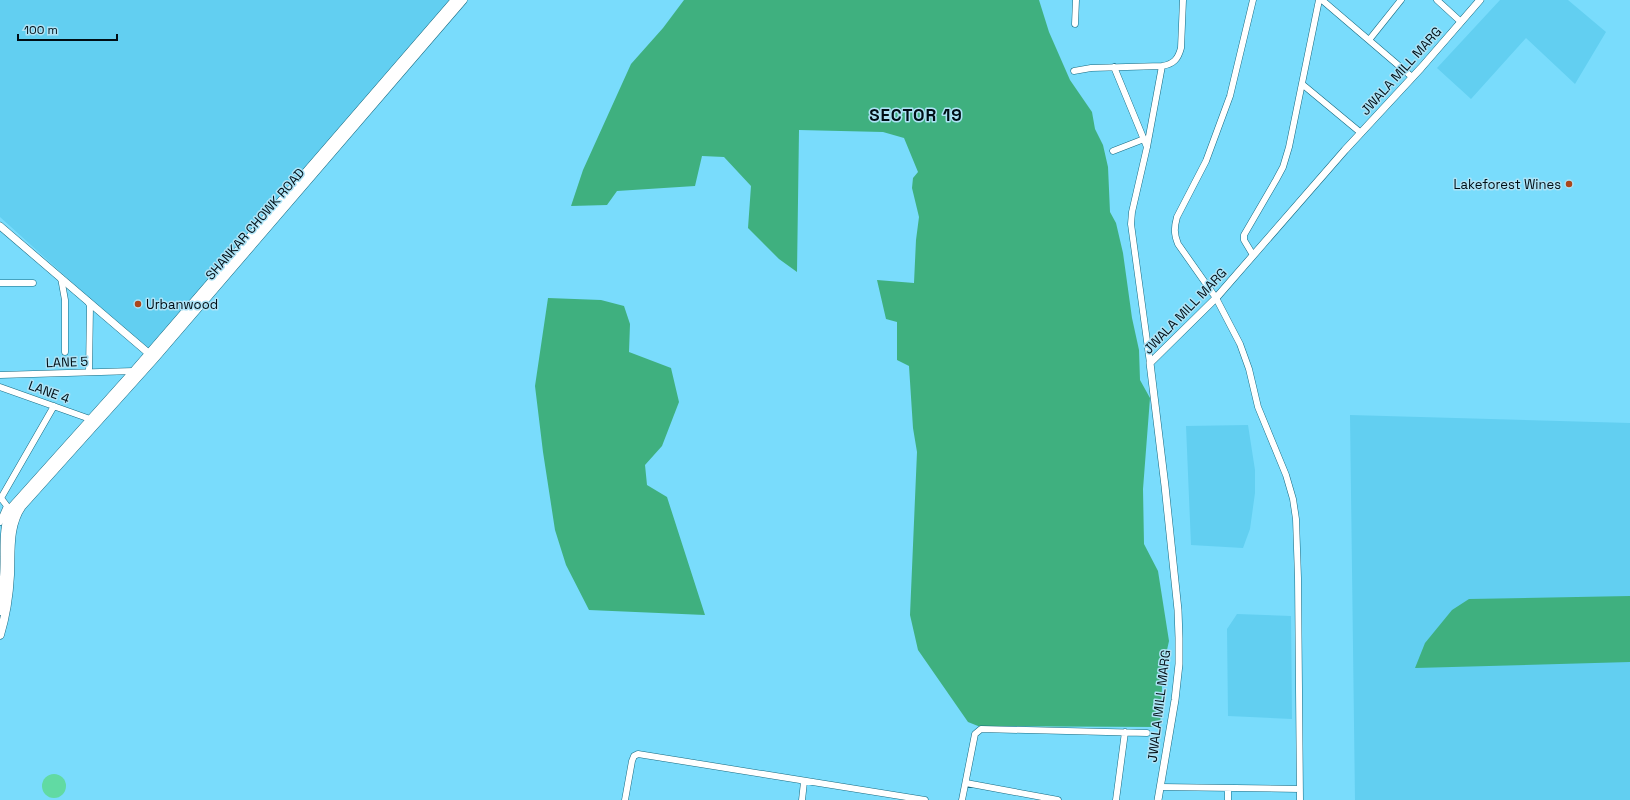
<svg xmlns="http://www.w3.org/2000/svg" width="1630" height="800" viewBox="0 0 1630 800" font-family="'Space Grotesk',sans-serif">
<rect width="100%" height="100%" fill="#79dcfc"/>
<!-- built -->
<path fill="#62cff1" d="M0,0H454L150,353L0,217Z
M1500,0H1568L1606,32L1575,84L1526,38L1471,99L1437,68Z
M1350,415L1630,423V800H1355Z
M1248,425L1255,470V493L1250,529L1243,548L1191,545L1186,426Z
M1237,614L1291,616L1292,719L1228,716L1227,629Z"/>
<!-- green -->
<path fill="#61daa3" d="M42 786a12 12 0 1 1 24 0a12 12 0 1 1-24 0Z"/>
<!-- forest -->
<path fill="#3fb07f" d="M684,0H1039L1049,32L1070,80L1092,112L1095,129L1103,145L1108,167L1110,212L1116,223L1123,253L1132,318L1139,350L1140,380L1150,398L1143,489L1144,544L1158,571L1169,641L1163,668L1160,727L978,726L968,722L918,650L910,615L917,452L913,428L909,366L897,360V322L886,319L877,280L914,283L916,240L919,217L912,188L913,178L918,172L904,138L883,132L799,130L797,272L779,259L748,228L751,186L724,157L702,156L695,186L617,191L607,205L571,206L583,170L631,64L663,28Z
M548,298L601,300L624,306L630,324L629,352L671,368L679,402L662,446L645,465L647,485L667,497L705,615L589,610L566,565L555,530L543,452L535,386Z
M1630,596V662L1415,668L1425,643L1452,610L1469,599Z"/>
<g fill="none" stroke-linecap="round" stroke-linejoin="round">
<!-- minor casing -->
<g stroke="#176a81" stroke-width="7">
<path id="minor" d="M1253,0L1230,96L1206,161L1177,217C1174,228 1174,234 1178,244L1216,298L1240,344L1249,369L1258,407L1286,475L1293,499L1296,519L1298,578L1300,800
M1322,0L1412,77
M1437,0L1461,22
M1075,24L1076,0
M1369,40L1401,0
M1114,67L1147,147
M1074,71L1091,68L1162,66C1174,64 1178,59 1181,48L1183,0
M1302,84L1361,133
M1113,151L1144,139
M1253,255L1244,240V235L1276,180L1283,167L1289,147L1319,0
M61,278L65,300V352
M0,283H33
M88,301L90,306L89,372
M1150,363L1131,224L1132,212L1147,147L1162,66
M0,375L134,371
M0,387L90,419
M0,522L7,506L1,498L54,406
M966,783L1058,800
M1161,787L1300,789
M1228,788V800
M625,800L632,761L634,756L638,754L925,800
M802,800L804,782
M962,800L975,734L981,729L1147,733
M1116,800L1125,732"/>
</g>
<!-- tertiary casing -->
<g stroke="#176a81" stroke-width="8">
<path id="tertiary" d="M0,226L153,357
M1158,800L1175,700L1179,664V638L1178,610L1165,486L1150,363L1216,298L1345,150L1421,68L1480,0"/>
</g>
<!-- secondary casing -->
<g stroke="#176a81" stroke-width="9">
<path id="secondary" d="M0,611C1,599 4,588 4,577C6,553 1,528 12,507L134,371L455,0
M0,635C6,615 9,595 10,575C11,551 8,526 22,506L155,358L463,0"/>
</g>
<!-- minor -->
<use href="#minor" stroke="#fff" stroke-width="6"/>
<!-- tertiary -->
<use href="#tertiary" stroke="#fff" stroke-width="7"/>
<!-- secondary -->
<use href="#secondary" stroke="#fff" stroke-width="8"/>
</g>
<!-- markers -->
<g fill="#ab461a" stroke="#ade3f6" stroke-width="1.5">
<circle cx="1569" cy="184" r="4"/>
<circle cx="138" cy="304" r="4"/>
</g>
<g text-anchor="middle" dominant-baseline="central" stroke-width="3" stroke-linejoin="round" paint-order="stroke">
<!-- street labels -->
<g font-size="13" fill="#000e15" stroke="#ade3f6">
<text transform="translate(1401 71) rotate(-48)">JWALA MILL MARG</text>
<text transform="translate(255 224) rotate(-49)">SHANKAR CHOWK ROAD</text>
<text transform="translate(1185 311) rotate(-46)">JWALA MILL MARG</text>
<text transform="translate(67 362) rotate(-2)">LANE 5</text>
<text transform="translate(49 392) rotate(20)">LANE 4</text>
<text transform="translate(1159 706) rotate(-83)">JWALA MILL MARG</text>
</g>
<!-- poi labels -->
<g font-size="13" fill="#000e15" stroke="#ade3f6" text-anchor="end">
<text x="1561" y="184">Lakeforest Wines</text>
<text x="146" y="304" text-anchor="start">Urbanwood</text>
</g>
<!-- district labels -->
<g font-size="17" font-weight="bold" letter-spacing="1" fill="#000e15" stroke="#ade3f6">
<text x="916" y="115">SECTOR 19</text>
</g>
</g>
<!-- scale -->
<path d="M18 34v6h99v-6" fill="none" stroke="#000e15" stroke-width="2"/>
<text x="24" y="34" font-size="12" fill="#000e15" stroke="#ade3f6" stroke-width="3" paint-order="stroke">100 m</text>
</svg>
